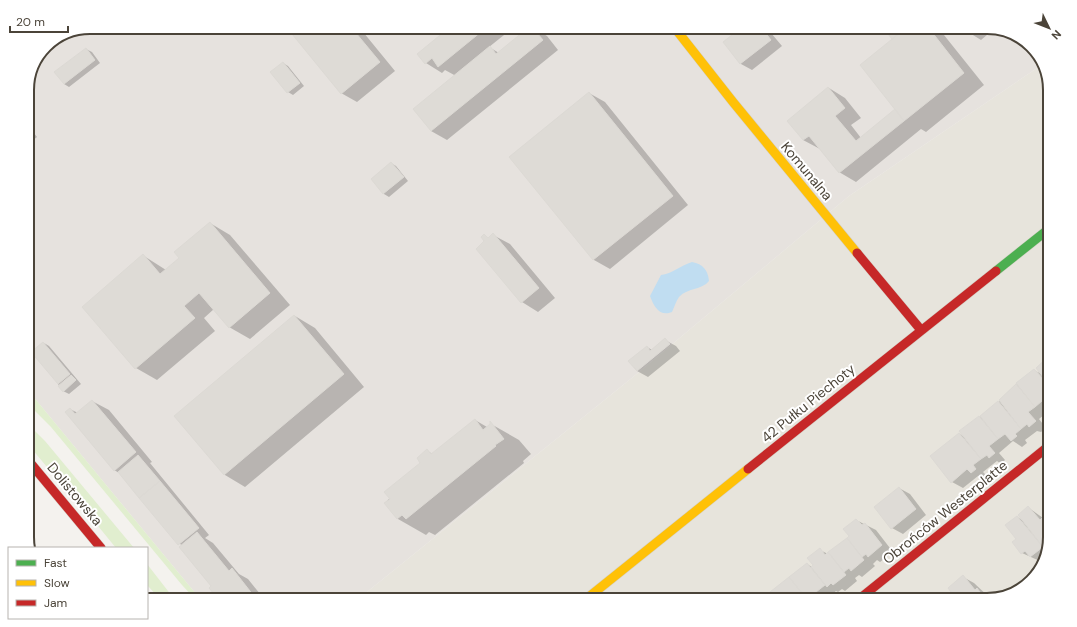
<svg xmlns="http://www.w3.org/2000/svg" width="1077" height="627" viewBox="0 0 1077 627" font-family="'DM Sans',sans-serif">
<rect width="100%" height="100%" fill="#f4f2ee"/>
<!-- residential -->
<path fill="#e7e4dc" d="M1043,64L1050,86V537L1042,568L1019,591L987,600H357L633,377L849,196Z"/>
<!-- industrial -->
<path fill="#e6e2de" d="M90,27H987L1018,35L1041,58L1043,64L849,196L633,377L357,600H201L27,389V86L46,45Z"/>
<!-- green -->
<path fill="#e1eecf" d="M27,389L201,600H196L182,585L51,427L27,403Z
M27,423L45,441L134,548H116L54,472L52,473L27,443Z
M147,564L175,600H161L147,585Z"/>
<!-- water -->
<path fill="#c0ddf1" d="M692,262C703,264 708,270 709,281C702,290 687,288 679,297C676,301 674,308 672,312C660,317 654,307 650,296L661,275C672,274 681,265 692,262Z"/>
<!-- shadow -->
<path fill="#0003" d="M288,27H359L395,71L357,102L341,93Z
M413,27H426L420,31Z
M451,27H514L489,47L499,53L532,27L547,36L558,50L447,140L431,131L456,76L445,70L442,73L426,63Z
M743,27H766L782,46L752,70L741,64L724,42Z
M888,27H935L940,30L984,85L926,132L921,129L856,182L839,172L820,149L803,140L829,88L845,98L861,118L851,125L861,138L896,110L893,39L885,29Z
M960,27H987L994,29L981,40Z
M86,49L92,52L100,63L69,87L64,84Z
M283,63L288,66L304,86L293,95L288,92L272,72Z
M589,93L605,102L688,205L610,269L594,260L510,157Z
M27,124L37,137L27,145Z
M391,163L396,166L408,181L389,197L384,194L372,179Z
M210,223L230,235L290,305L250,339L229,327L214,309L204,318L215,331L157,380L136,368L84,307L144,256L166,270L180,258Z
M484,235L489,238L493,235L510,244L555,298L538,312L522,302Z
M295,316L315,328L364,387L245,487L225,475L175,416Z
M665,340L676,346L680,351L648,377L637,371L630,361L647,347L652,350Z
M44,343L49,346L81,384L69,394L63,391L58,384Z
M1050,357V410L1039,419L1046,428L1041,432L1037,431L1025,440L1027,443L1022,447L1013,441L999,453L1005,460L1001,464L997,461L983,472L986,475L982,479L978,476L963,488L952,482L960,434L964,436L961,431L1000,401L1016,384L1034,370L1043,375Z
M92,401L109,410L152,462L150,463L209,535L205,538L213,543L239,574L248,579L265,600H220L212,586L182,546L121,474L114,470L70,409L78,413Z
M475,420L487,427L491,424L519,440L531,454L523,461L524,463L435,535L429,532L426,535L398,519L385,503L422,463L427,451L433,454Z
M899,488L910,494L926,515L903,534L892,528Z
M1029,508L1050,523V537L1042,562L1022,553L1017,539V517L1023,520Z
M856,520L876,530L893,552L880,562L877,560L873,564L875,566L862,577L859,575L855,578L857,581L845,591L842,589L838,592L836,591L825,600H762L807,564L812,567L814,565L820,550L828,554L850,536Z
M963,577L974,583L991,599L951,600L956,596Z"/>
<!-- building -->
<path fill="#dedbd6" stroke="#dcd9d4" d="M287,27H301L292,34Z
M301,27H351L380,62L341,94L292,34Z
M450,27H487L438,67L432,58L425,64L417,54Z
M529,27H532L543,40L431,131L413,109L490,46L496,54Z
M742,27H761L771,40L740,64L723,42Z
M886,27H907L892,39L884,29Z
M907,27H928L964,73L904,121L860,65Z
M86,48L95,60L64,84L54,72Z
M283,62L300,83L287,93L270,72Z
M828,87L845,108L835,116L856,141L895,109L904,121L839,173L809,136L803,140L787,121Z
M589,92L673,196L593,260L509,157Z
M391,162L404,177L383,194L371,179Z
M210,222L270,293L229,328L199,293L184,306L195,318L135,369L82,307L143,254L160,274L179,258L174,252Z
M493,233L539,288L521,303L476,249L484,241L481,237L484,234L488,238Z
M294,315L344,374L224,475L174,416Z
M665,338L670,344L637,371L628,361L647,346L650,351Z
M43,342L70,374L58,384L31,352Z
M1050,355V386L1036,368Z
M1034,369L1050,386V408L1048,409L1042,401L1035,407L1016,383Z
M71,375L76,380L63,392L58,386Z
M1016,384L1035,407L1028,412L1036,421L1029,427L1027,424L1021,429L999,400Z
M92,400L136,452L114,471L65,412L70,408L75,414Z
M998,401L1021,429L1015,434L1017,436L1011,441L1005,434L998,439L980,416Z
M979,416L998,439L989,446L995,453L989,458L987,455L981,459L959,431Z
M475,419L483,430L490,424V421L504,439L495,445L496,446L406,519L402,515L397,519L384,503L390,499L384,492L420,463L417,458L427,449L431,454Z
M959,433L981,459L973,465L976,469L971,473L967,469L951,483L930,456Z
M138,455L160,481L139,498L118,472Z
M160,481L199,528L178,545L139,498Z
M899,487L916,509L891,529L874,507Z
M1028,506L1040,520L1043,517L1048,524L1045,526L1050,532V537L1049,541L1043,547L1018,515Z
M1017,516L1043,547L1030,557L1025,551L1021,554L1012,542L1016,539L1005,525Z
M856,519L862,525L865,523L882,545L868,557L866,554L862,557L847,538L849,536L843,529Z
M197,532L229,571L232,568L257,600H219L209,588L211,586L179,547Z
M847,538L864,560L851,571L849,568L844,572L828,552Z
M820,548L825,555L828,552L846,575L833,585L831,583L827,587L811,567L813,565L807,558Z
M807,563L825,585L811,596L809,594L805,597L789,577Z
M963,575L975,590L977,588L986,600H949L954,596L948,588Z
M789,577L805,597L807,600H777L770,592Z
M770,592L777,600H760Z"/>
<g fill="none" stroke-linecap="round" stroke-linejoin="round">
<!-- fast casing -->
<g stroke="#d3cfc5" stroke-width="10">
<path id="fast" d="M996,271L1050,228"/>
</g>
<!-- slow casing -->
<g stroke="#d3cfc5" stroke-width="10">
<path id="slow" d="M674,27L733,102L857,253
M585,600L748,469"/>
</g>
<!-- jam casing -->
<g stroke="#d3cfc5" stroke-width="10">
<path id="jam" d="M857,253L921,330
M27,459L101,548
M748,469L996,271
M858,600L1050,445"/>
</g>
<!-- fast -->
<use href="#fast" stroke="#4caf50" stroke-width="9"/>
<!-- slow -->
<use href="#slow" stroke="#ffc107" stroke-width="9"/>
<!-- jam -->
<use href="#jam" stroke="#c62828" stroke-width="9"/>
</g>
<g text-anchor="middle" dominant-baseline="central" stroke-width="4" stroke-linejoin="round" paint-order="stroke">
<!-- street labels -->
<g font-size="14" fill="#4b4439" stroke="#fff">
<text transform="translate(807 171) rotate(50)">Komunalna</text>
<text transform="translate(808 403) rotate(-39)">42 Pułku Piechoty</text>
<text transform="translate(75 494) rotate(50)">Dolistowska</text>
<text transform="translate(945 512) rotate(-39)">Obrońców Westerplatte</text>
</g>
</g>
<!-- crop -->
<path d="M0 0H1077V627H0ZM90 34H987A56 56 0 0 1 1043 90V537A56 56 0 0 1 987 593H90A56 56 0 0 1 34 537V90A56 56 0 0 1 90 34Z" fill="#fff" fill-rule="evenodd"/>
<path fill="none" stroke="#4b4439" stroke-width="2" d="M90 34H987A56 56 0 0 1 1043 90V537A56 56 0 0 1 987 593H90A56 56 0 0 1 34 537V90A56 56 0 0 1 90 34Z"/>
<!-- legend -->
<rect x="8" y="547" width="140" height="72" fill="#ffffff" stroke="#b7b4b0"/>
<rect x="16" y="560" width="20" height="6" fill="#4caf50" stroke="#b7b4b0"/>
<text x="44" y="567" font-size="12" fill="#4b4439">Fast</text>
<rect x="16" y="580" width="20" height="6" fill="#ffc107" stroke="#b7b4b0"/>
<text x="44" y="587" font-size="12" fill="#4b4439">Slow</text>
<rect x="16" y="600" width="20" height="6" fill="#c62828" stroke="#b7b4b0"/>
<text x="44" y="607" font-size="12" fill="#4b4439">Jam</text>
<!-- north arrow -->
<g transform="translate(1049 28) rotate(133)" stroke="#ffffff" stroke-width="3" paint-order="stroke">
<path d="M0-3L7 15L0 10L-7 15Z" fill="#4b4439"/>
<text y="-6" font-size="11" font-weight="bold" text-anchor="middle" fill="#4b4439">N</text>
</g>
<!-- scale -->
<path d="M10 26v6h58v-6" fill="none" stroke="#4b4439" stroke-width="2"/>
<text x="16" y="26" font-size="12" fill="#4b4439" stroke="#ffffff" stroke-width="3" paint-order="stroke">20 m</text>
</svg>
